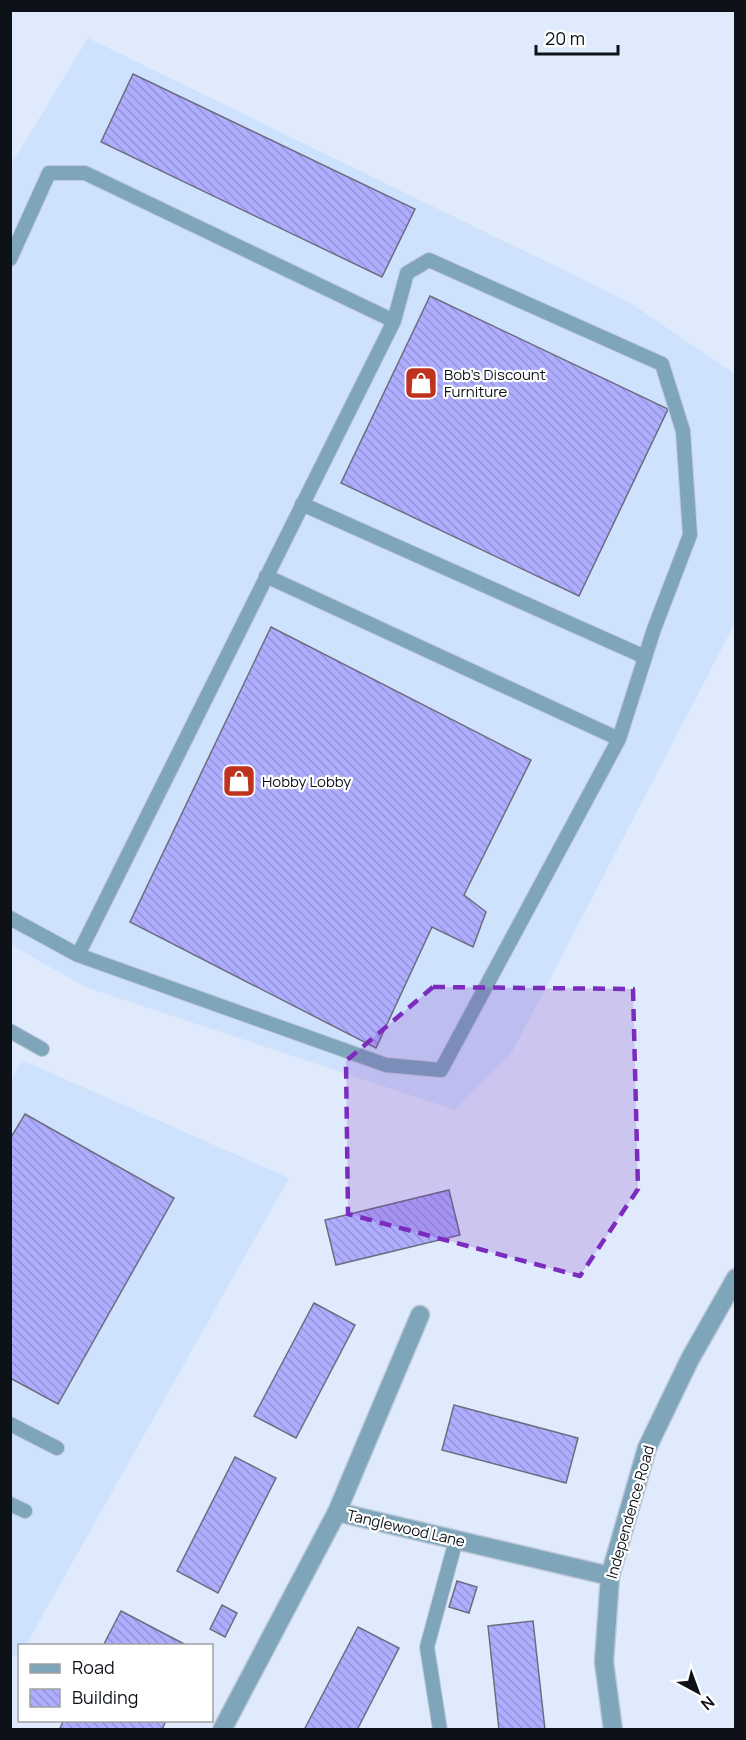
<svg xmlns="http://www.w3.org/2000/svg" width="746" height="1740" viewBox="0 0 746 1740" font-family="Manrope,sans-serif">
<defs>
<pattern id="building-back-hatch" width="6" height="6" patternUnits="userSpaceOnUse" patternTransform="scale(1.5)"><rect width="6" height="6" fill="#afadfe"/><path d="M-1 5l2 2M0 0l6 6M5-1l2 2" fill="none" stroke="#9594d9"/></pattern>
</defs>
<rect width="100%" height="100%" fill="#dfebfc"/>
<!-- built -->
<path fill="#cfe2fd" d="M88,38L629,302L735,374V623L511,1054L455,1110L85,987L11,945L10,166Z
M22,1060L289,1178L26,1645L20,1646L19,1652L11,1659L10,1081Z"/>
<!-- building -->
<path fill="url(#building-back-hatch)" stroke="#6c6c81" stroke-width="1.5" d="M133,74L415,209L382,277L101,142Z
M430,296L668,409L579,596L341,483Z
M271,627L531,760L464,895L486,912L473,947L432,927L376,1048L130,922Z
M25,1114L174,1198L58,1404L10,1378V1139Z
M449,1190L460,1235L336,1265L325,1220Z
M314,1303L355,1325L296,1438L254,1416Z
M454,1405L578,1438L566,1483L442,1450Z
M235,1457L276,1478L218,1593L177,1571Z
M457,1581L477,1587L469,1613L449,1607Z
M222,1605L237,1613L225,1637L210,1629Z
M121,1611L188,1646H103Z
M533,1621L545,1730H499L488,1626Z
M358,1627L399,1648L357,1730H304Z
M64,1720H166L162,1730H59Z"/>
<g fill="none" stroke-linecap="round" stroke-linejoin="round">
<!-- lane casing -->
<g stroke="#bdc8d8" stroke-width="16">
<path id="lane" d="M10,259L49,173H85L394,321L78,955L10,918
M394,321L407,273L429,260L662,364L683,431L690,535L654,629L619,739
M302,504L645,657
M78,955L386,1065L441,1070L619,739L266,576
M10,1031L42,1049
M10,1424L57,1448
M10,1504L25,1511
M440,1730L427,1647L456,1540"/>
</g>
<!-- street casing -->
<g stroke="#bdc8d8" stroke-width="21">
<path id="street" d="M337,1512L420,1315
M222,1730L337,1512L610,1576
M613,1730L604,1662L610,1576L647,1448L690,1359L736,1278"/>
</g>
<!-- lane -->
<use href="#lane" stroke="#7ea5b9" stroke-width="14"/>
<!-- street -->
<use href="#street" stroke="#7ea5b9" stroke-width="18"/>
</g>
<!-- marked area -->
<path fill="#7b2cbf" fill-opacity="0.2" stroke="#7b2cbf" stroke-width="4.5" stroke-dasharray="12 8" stroke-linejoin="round" d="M433,987L633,989L638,1189L580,1276L348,1214L346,1061Z"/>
<!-- icons -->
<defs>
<g id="shop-square" transform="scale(1.725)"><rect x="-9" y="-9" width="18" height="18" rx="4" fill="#be321e" stroke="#fff"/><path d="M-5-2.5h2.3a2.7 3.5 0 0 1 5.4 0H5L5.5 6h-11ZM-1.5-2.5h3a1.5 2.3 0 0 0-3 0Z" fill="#fff"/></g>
</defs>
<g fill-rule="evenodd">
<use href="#shop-square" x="421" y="383"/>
<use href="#shop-square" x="239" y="781"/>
</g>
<g text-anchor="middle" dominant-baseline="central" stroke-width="4.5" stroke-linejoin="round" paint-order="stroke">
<!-- poi labels -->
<g font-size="15" fill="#0d1219" stroke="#fff" text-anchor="start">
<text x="444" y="374">Bob's Discount<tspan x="444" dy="17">Furniture</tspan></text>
<text x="262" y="781">Hobby Lobby</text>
</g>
<!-- street labels -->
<g font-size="15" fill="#0d1219" stroke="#fff">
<text transform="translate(630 1512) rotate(-74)">Independence Road</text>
<text transform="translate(406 1528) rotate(13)">Tanglewood Lane</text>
</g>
</g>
<!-- border -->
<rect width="746" height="1740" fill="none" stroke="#0d1219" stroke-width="24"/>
<!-- legend -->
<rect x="18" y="1644" width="195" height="78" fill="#ffffff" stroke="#9ea0a3" stroke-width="1.5"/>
<rect x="30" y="1664" width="30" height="9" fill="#7ea5b9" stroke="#9ea0a3" stroke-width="1.5"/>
<text x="72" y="1674" font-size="18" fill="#0d1219">Road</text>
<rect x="30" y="1689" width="30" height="18" fill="url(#building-back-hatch)" stroke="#9ea0a3" stroke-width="1.5"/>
<text x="72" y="1704" font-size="18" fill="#0d1219">Building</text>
<!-- north arrow -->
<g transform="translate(698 1692) rotate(139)" stroke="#ffffff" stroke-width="4.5" paint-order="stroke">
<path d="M0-4.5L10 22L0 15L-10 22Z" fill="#0d1219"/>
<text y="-9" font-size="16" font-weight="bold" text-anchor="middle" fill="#0d1219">N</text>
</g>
<!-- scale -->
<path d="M536 45v9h82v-9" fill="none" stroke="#0d1219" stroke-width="3"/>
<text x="545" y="45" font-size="18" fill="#0d1219" stroke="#ffffff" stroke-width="4.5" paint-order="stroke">20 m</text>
</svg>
